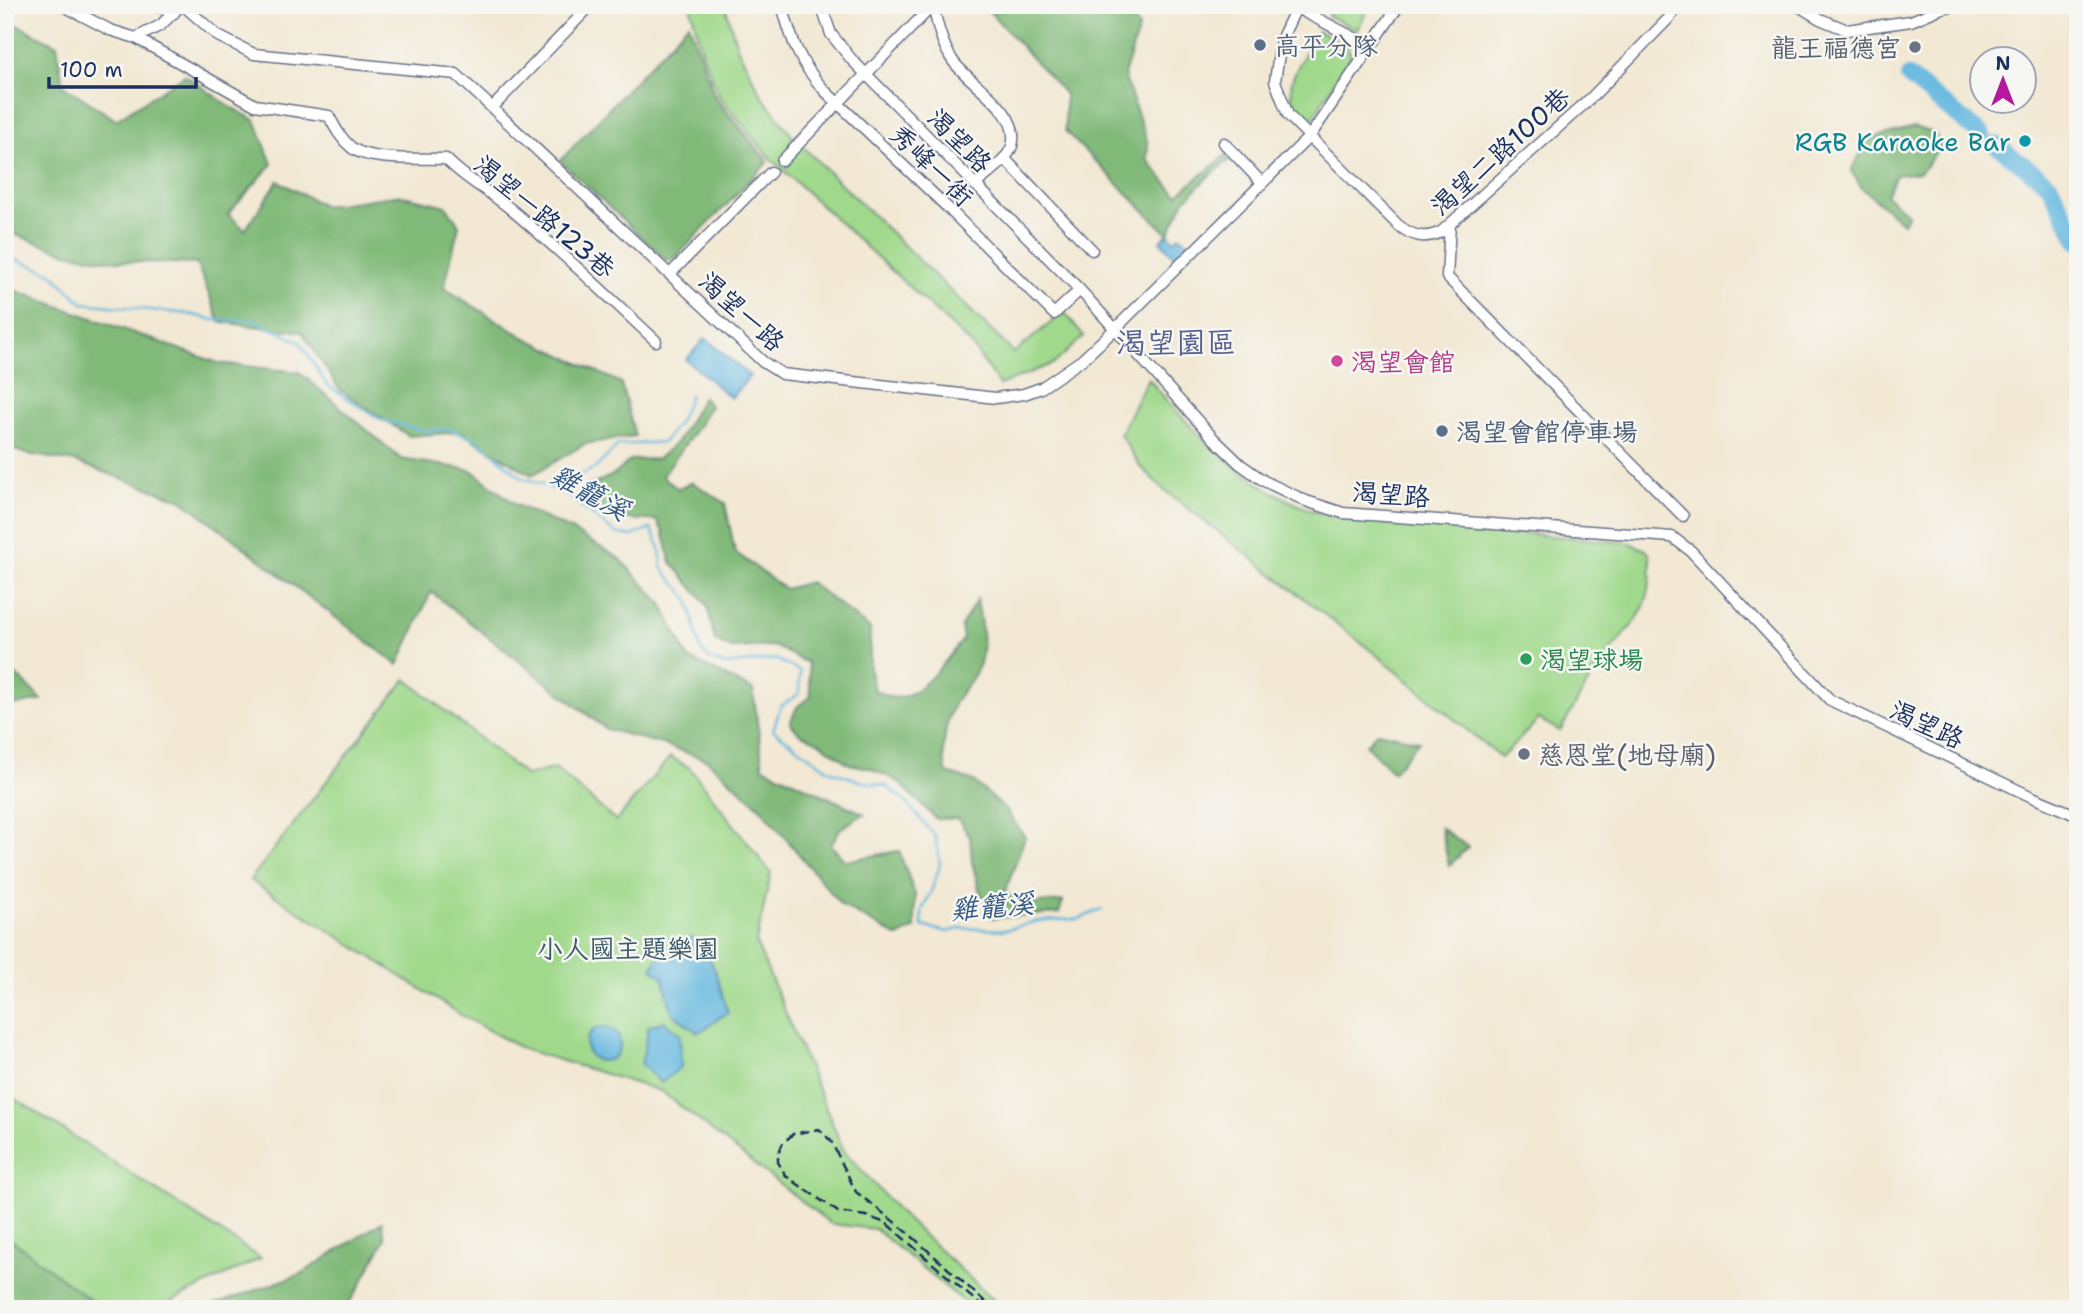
<svg xmlns="http://www.w3.org/2000/svg" width="2083" height="1314" viewBox="0 0 2083 1314" font-family="'Shantell Sans','LXGW WenKai TC',sans-serif">
<rect width="100%" height="100%" fill="#f6f6f2"/>
<filter id="ink" filterUnits="userSpaceOnUse"><feTurbulence type="fractalNoise" baseFrequency=".0143" numOctaves="2"/><feDisplacementMap in="SourceGraphic" scale="14" xChannelSelector="R" yChannelSelector="G"/><feConvolveMatrix kernelMatrix="1 2 1 2 8 2 1 2 1" color-interpolation-filters="sRGB"/></filter>
<filter id="wash" filterUnits="userSpaceOnUse"><feTurbulence type="fractalNoise" baseFrequency=".00686" numOctaves="4" result="noise"/><feDisplacementMap in="SourceGraphic" scale="28" xChannelSelector="R" yChannelSelector="G"/><feGaussianBlur stdDeviation="1.57" result="paint"/><feColorMatrix in="noise" values="0 0 0 0 0 0 0 0 0 0 0 0 0 0 0 0 0 1.4 0 .05"/><feComposite in="paint" operator="in"/></filter>
<g filter="url(#wash)">
<rect width="100%" height="100%" fill="#f2e8d3"/>
<!-- green -->
<path fill="#a0d98c" stroke="#5e8475" stroke-width="2" d="M690,5H725L737,47L762,96L793,137L1014,353L1064,312L1084,336L1055,363L999,385L972,345L770,158L719,96L702,52Z
M1333,5H1370L1357,30L1328,16Z
M1318,31L1347,46L1351,55L1312,119C1296,123 1289,93 1292,81C1294,70 1312,43 1318,31Z
M1148,378C1196,437 1254,494 1328,516L1630,543L1646,550L1650,555C1655,616 1630,623 1599,665C1585,686 1573,710 1560,731L1539,719L1501,758L1378,656L1163,489L1140,466L1120,434Z
M406,679L526,776L555,768L616,821L670,757L690,768L771,873L756,943L844,1151L902,1215L1003,1309H973L875,1229L831,1224L661,1091L523,1049L466,1018L250,880Z
M5,1092L261,1258L155,1309H102L5,1235Z"/>
<!-- forest -->
<path fill="#80b978" stroke="#4e746b" stroke-width="2" d="M988,5H1125L1139,28L1124,75L1148,144L1147,160L1177,195L1226,155L1229,161L1209,176L1185,200L1168,234L1065,131V94L989,11Z
M5,19L57,45L63,85L116,120L185,75L230,107L255,120L272,164L228,214L245,230L278,181L324,206L400,195L446,206L459,225L444,288L524,337L621,383L635,436L585,444L532,475L460,432L409,436L340,390L302,332L220,322L197,264L114,261L70,254L5,231Z
M689,23L715,97L768,162L672,261H667L560,161Z
M1914,127L1934,133L1941,146L1921,172L1896,175L1886,195L1908,214L1903,223L1862,188L1851,171L1869,139Z
M5,287L218,363L299,372L401,459L471,470L516,505L571,530L619,558L662,604L688,658L753,690L763,767L864,814L840,829L831,845L845,861L899,851L915,895V928L898,937L841,905L759,806L707,760L662,744L606,729L431,592L398,665L182,500L76,462L26,454L5,446Z
M703,397L710,406L698,427L662,476L678,489L692,482L725,503L735,552L785,589L810,582L870,629V671L874,690C880,692 889,698 896,698C922,696 948,658 963,639L961,627L977,599C980,620 986,642 980,663C975,680 961,689 954,704C945,724 940,752 947,773L973,781L1004,808L1025,837L1005,893L1026,904L1063,901L1059,913L992,918L980,892L972,862L970,837L958,819H936L898,781L870,768L849,764L819,742L799,733L790,723L797,707L811,696L808,663L774,646L731,648L715,641L707,605L671,562L663,531L656,520C618,521 607,518 581,490L615,474L630,460L657,459L677,442Z
M5,664L42,700L15,705L5,698Z
M1377,732L1419,741L1393,772L1366,745Z
M1441,828L1468,847L1449,866Z
M382,1222L385,1239L359,1288L345,1309H203L301,1274Z
M5,1235L102,1309H5Z"/>
<!-- water -->
<path fill="#63b7df" stroke="#3f739e" stroke-width="2" d="M1168,234L1174,240L1180,236L1191,245L1176,258L1160,241Z
M705,338L750,376L731,398L686,360Z
M692,938C714,952 720,989 728,1013C715,1018 708,1030 697,1032L672,1013L663,977L652,969C660,950 672,941 692,938Z
M664,1021L680,1034L681,1067L661,1083L641,1064L649,1026Z
M586 1044a17 17 0 1 1 34 0a17 17 0 1 1-34 0Z"/>
<g fill="none" stroke-linecap="round" stroke-linejoin="round">
<!-- stream -->
<path stroke="#63b7df" stroke-width="2.5" d="M5,255L51,273L83,303L189,314L214,320H254L300,342L327,385L381,420L425,431L449,429L479,441L522,478L561,490L615,533L631,536L651,529L660,548L662,568L689,600L700,648L710,660L726,665L775,659L800,671L799,694L781,706L773,730L829,770L860,781L886,786L906,802L935,836L940,865L931,892L922,910V926L948,932L962,928L1004,930L1038,921L1079,919L1102,909
M561,490L573,479L597,467L618,445L664,442L680,420L690,395"/>
<!-- river -->
<path stroke="#63b7df" stroke-width="18" d="M1909,77L1982,135
M1996,145L2049,184L2078,241"/>
</g>
</g>
<g filter="url(#ink)">
<g fill="none" stroke-linecap="round" stroke-linejoin="round">
<!-- minor casing -->
<g stroke="#667087" stroke-width="13">
<path id="minor" d="M62,5L110,30L136,38L161,25L181,5
M155,5L174,13
M183,5L218,36L254,54L456,74L763,362L782,374L996,398L1024,394L1041,388L1082,360L1116,328L1310,136L1399,5
M782,5C792,42 799,62 825,91L948,208L1054,314L1080,290
M821,5L831,34L852,60L1080,290L1214,439L1240,464L1264,481L1306,501L1343,513L1672,537L1691,551L1830,700L2030,796L2078,816
M933,5C937,24 942,45 953,61C971,86 1022,111 1012,146C1007,161 987,174 975,185
M1797,5L1820,19L1847,30L1911,21L1942,8L1957,5
M1293,6L1370,46
M1296,8L1281,40L1275,81L1288,115L1398,225C1412,236 1424,240 1441,232L1592,97L1670,17L1676,5
M136,38L255,105L329,116C335,128 341,139 352,148C371,162 421,158 446,159C466,180 491,192 513,211C563,253 609,297 656,341
M493,107L591,5
M1224,143L1262,183
M1004,158L1092,250
M782,161L933,5
M1450,225L1447,277L1683,516
M670,274L771,172"/>
</g>
<!-- minor -->
<use href="#minor" stroke="#fff" stroke-width="10"/>
<!-- rail -->
<path stroke="#1b2f5e" stroke-width="2.5" stroke-dasharray="10 5" stroke-linecap="butt" d="M985,1309L886,1223L866,1216L838,1212L786,1176L778,1162V1154L783,1143L793,1134L819,1129L831,1141L856,1192L906,1231L993,1309"/>
</g>
</g>
<!-- markers -->
<g fill="#5c6f8a" stroke="#f6f6f2" stroke-width="2.5">
<circle cx="1260" cy="45" r="7"/>
<circle cx="1442" cy="431" r="7"/>
</g>
<g fill="#6b7280" stroke="#f6f6f2" stroke-width="2.5">
<circle cx="1915" cy="47" r="7"/>
<circle cx="1524" cy="754" r="7"/>
</g>
<circle fill="#0f9aa8" stroke="#f6f6f2" stroke-width="2.5" cx="2025" cy="141" r="7"/>
<circle fill="#d1479c" stroke="#f6f6f2" stroke-width="2.5" cx="1337" cy="361" r="7"/>
<circle fill="#2e9e5b" stroke="#f6f6f2" stroke-width="2.5" cx="1526" cy="659" r="7"/>
<g text-anchor="middle" dominant-baseline="central" stroke-width="5" stroke-linejoin="round" paint-order="stroke">
<!-- service labels -->
<g font-size="26" fill="#4e5e75" stroke="#f6f6f2" text-anchor="start">
<text x="1274" y="45">高平分隊</text>
<text x="1456" y="431">渴望會館停車場</text>
</g>
<!-- worship labels -->
<g font-size="26" fill="#5b616d" stroke="#f6f6f2" text-anchor="end">
<text x="1901" y="47">龍王福德宮</text>
<text x="1538" y="754" text-anchor="start">慈恩堂(地母廟)</text>
</g>
<!-- street labels -->
<g font-size="26" fill="#1b2f5e" stroke="#f6f6f2">
<text transform="translate(960 140) rotate(45)">渴望路</text>
<text transform="translate(1500 151) rotate(-42)">渴望二路100巷</text>
<text transform="translate(932 165) rotate(44)">秀峰一街</text>
<text transform="translate(545 216) rotate(40)">渴望一路123巷</text>
<text transform="translate(742 311) rotate(42)">渴望一路</text>
<text transform="translate(1391 494) rotate(4)">渴望路</text>
<text transform="translate(1927 724) rotate(25)">渴望路</text>
</g>
<!-- culture labels -->
<g font-size="26" fill="#0d838f" stroke="#f6f6f2" text-anchor="end">
<text x="2011" y="141">RGB Karaoke Bar</text>
</g>
<!-- hotel labels -->
<g font-size="26" fill="#b23c85" stroke="#f6f6f2" text-anchor="start">
<text x="1351" y="361">渴望會館</text>
</g>
<!-- leisure labels -->
<g font-size="26" fill="#27864d" stroke="#f6f6f2" text-anchor="start">
<text x="1540" y="659">渴望球場</text>
</g>
<!-- park labels -->
<g font-size="26" fill="#3c5a6a" stroke="#f6f6f2">
<text x="628" y="948">小人國主題樂園</text>
</g>
<!-- water labels -->
<g font-size="28" font-style="italic" fill="#315885" stroke="#f6f6f2">
<text transform="translate(590 492) rotate(29)">雞籠溪</text>
<text transform="translate(992 906) rotate(-5)">雞籠溪</text>
</g>
<!-- quarter labels -->
<g font-size="30" fill="#575f8d" stroke="#f6f6f2">
<text x="1176" y="342">渴望園區</text>
</g>
</g>
<!-- margin -->
<rect width="2083" height="1314" fill="none" stroke="#f6f6f2" stroke-width="28"/>
<!-- north arrow -->
<g transform="translate(2003 80)"><circle r="33" fill="#f6f6f2" stroke="#9ea6b7" stroke-width="2"/>
<path d="M0-5L12 26L0 18L-12 26Z" fill="#b5179e"/>
<text y="-10" font-size="19" font-weight="bold" text-anchor="middle" fill="#1b2f5e">N</text>
</g>
<!-- scale -->
<path d="M49 77v10h147v-10" fill="none" stroke="#1b2f5e" stroke-width="3.5"/>
<text x="60" y="77" font-size="21" fill="#1b2f5e" stroke="#f6f6f2" stroke-width="5" paint-order="stroke">100 m</text>
</svg>
